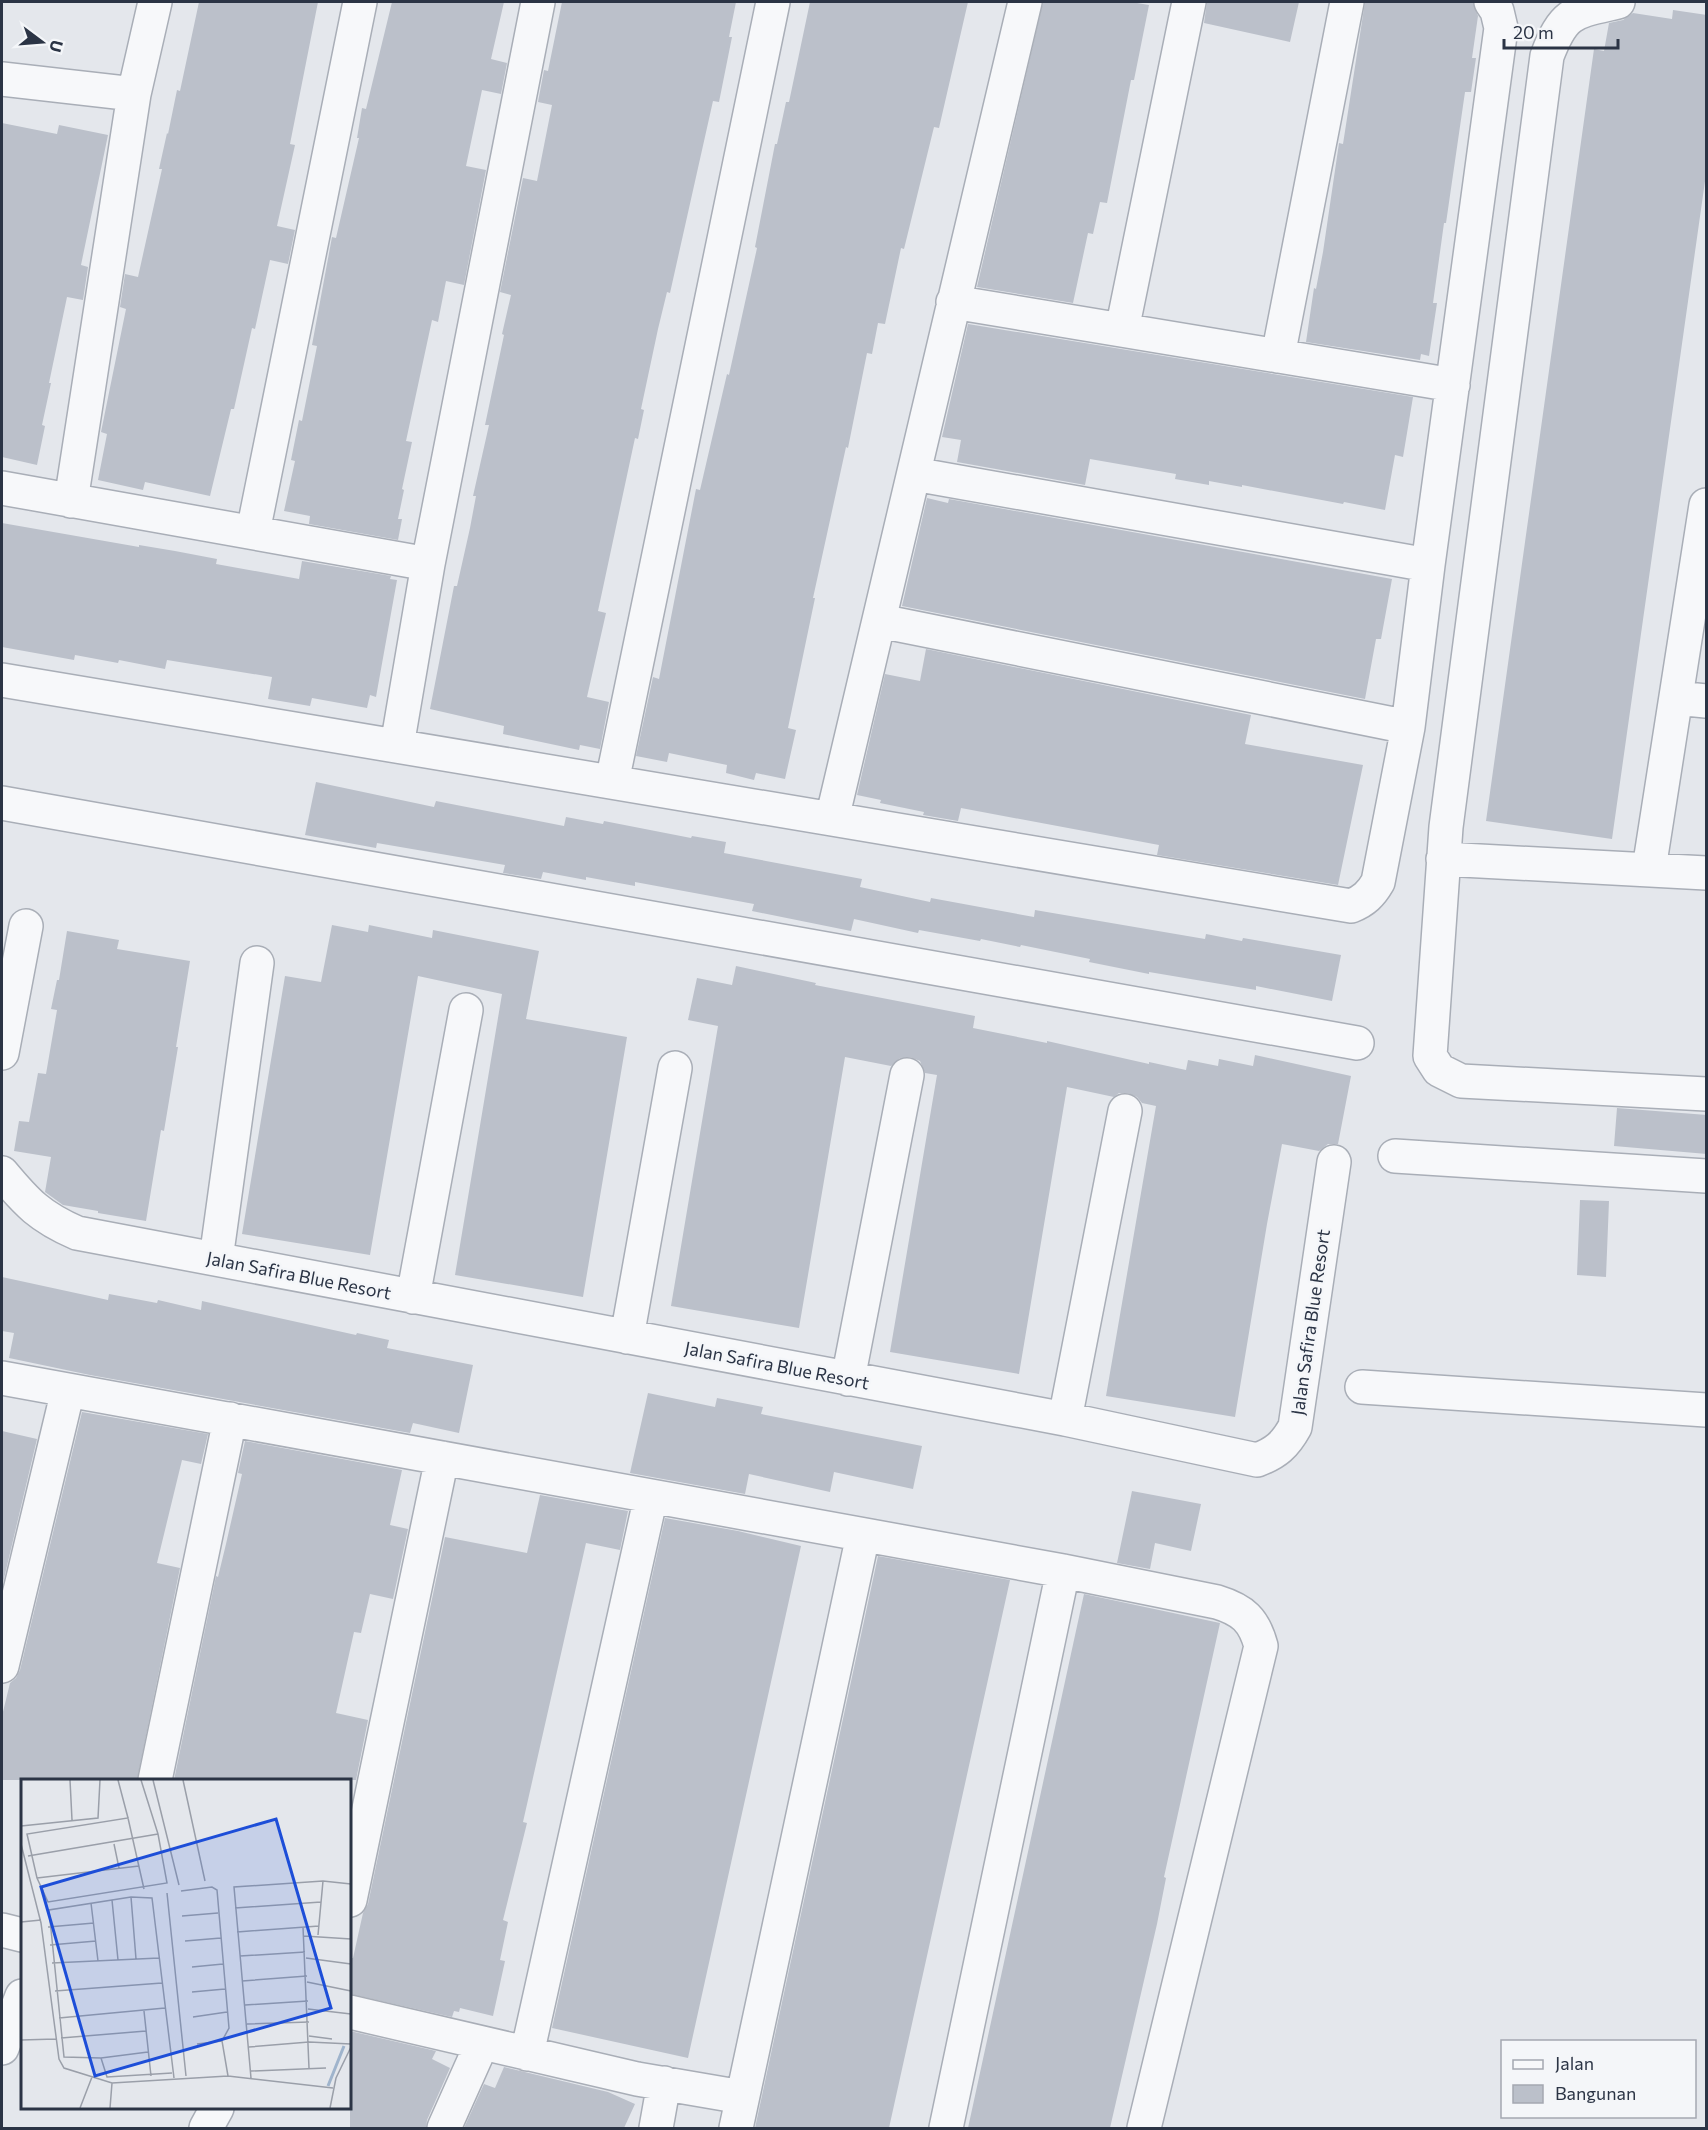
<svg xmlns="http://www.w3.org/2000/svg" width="1708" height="2130" viewBox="0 0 1708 2130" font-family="Commissioner,sans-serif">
<rect width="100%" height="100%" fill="#e4e7ec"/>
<!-- building -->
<path fill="#bbc0ca" d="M199,2H318L290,144L295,145L277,226L295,230L288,264L270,260L255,329L252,328L234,409H231L210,496L145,482L143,490L98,480L107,434L101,432L126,309L120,307L125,274L138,277L162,169H159L167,133L168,134L177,90L180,91Z
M392,2H504L491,59L507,63L501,94L482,90L466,166L486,170L464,285L446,281L438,322L432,320L406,441L412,442L402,489L404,490L398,519H402L398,540L309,524L310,516L284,511L295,461L291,460L299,420L302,421L317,346L312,345L332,237L336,238L359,138H357L362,108L366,109Z
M562,2H736L729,37H732L719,102L713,101L670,293L667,292L658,329L641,409L644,410L638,439L635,438L598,611L606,613L587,697L609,702L600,749L580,745L579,750L503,734L504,726L430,709L454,586H457L470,528L476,496H473L489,425H485L504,335L502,334L511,295L500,292L523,178L537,181L552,105L538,102L544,70L548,71Z
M810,2H968L939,128L934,127L904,249L901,248L885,324L878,323L872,354L867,353L848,448L846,447L813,598H815L788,728L796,730L785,779L756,773L754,780L726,773L727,765L669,753L667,762L636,756L653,677L659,679L696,489L700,490L727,374L729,375L757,248L755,247L775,144H777L786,102H789Z
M1043,2H1131L1149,5L1134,80H1131L1107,203L1100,202L1093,234L1088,233L1073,303L977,287Z
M1207,2H1299L1290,42L1204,23Z
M1365,2H1473L1478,16L1472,58H1476L1471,92H1465L1446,223H1444L1433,303H1437L1429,356L1421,354L1420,360L1306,342L1314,288L1316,289L1323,252L1339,143L1343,144Z
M1673,10L1707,15V167L1612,839L1486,821L1594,49L1604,51L1609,23L1623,20L1633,13L1672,19Z
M2,123L57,134L59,125L108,135L81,265L88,267L83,300L67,297L49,383H51L42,425L45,426L37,465L2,457Z
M968,324L1413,397L1403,457L1395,455L1385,510L1344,502L1343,504L1242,485V487L1209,481V485L1175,479L1176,474L1090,459L1085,485L957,462L961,440L942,437Z
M927,498L948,503L949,499L1392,579L1381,639H1376L1365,699L902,606Z
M2,523L139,547V545L175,551L217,559L216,564L299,579L302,561L391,576L390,579L397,580L376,697L370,695L367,708L312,698L310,706L268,699L272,677L167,660L165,669L119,660L118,663L75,655L74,660L2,647Z
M926,649L1251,715L1245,744L1363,765L1338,885L1157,855L1159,845L961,808L958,821L923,815L924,812L880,803L881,800L857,795L885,674L920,681Z
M316,782L434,807L436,801L564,826L566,817L603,824L604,821L691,838L692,836L726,842L724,853L862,879L860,887L930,902L931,898L1034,917L1035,910L1205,939L1206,934L1242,941L1243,938L1341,955L1332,1001L1256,986V990L1149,972V974L1089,962L1090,959L1021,945L1020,947L981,939L980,941L919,930L918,933L854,919L851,931L752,911L754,904L635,882V886L586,877V880L543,872L541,879L503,873L505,865L377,843L376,848L305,835Z
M332,925L368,932L369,925L432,938L433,930L539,951L526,1019L627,1037L583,1297L455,1275L502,994L418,976L370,1255L242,1234L285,976L321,982Z
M67,931L119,940L117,949L190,961L176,1047H178L164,1131L161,1130L146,1221L98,1213V1211L63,1205L45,1192L51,1157L14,1151L19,1121L29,1122L38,1073L46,1074L57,1010L51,1009L57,980H59Z
M736,966L816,983L815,985L975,1016L973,1028L1047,1043V1041L1149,1064V1062L1186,1070L1188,1060L1218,1066L1219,1059L1253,1066L1255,1055L1351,1076L1338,1144H1328L1319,1151L1282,1144L1267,1224L1235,1417L1106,1396L1156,1106L1142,1103L1137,1097L1128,1093H1119L1114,1097L1067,1087L1019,1374L890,1352L937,1075L925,1073L920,1061L910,1057L900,1058L891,1066L845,1057L799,1328L671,1306L718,1026L688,1020L697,978L732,985Z
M1617,1108L1707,1115V1154L1614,1146Z
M1580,1200L1609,1201L1606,1277L1577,1275Z
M2,1277L108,1300L109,1294L157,1303L158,1300L201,1310L202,1301L356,1335L357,1333L389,1340L387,1348L473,1365L459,1433L413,1423L410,1433L90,1375L9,1358L14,1333L2,1331Z
M648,1393L715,1407L717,1398L763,1407L761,1414L922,1446L913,1489L834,1472L830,1492L749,1474L745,1494L630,1473Z
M82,1412L208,1434L201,1464L182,1460L157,1563L180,1568L137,1780H2V1716L10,1683L16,1678L20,1670Z
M2,1431L37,1439L2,1587Z
M245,1441L402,1470L390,1525L408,1529L393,1599L370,1594L361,1633L354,1632L336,1713L368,1720L356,1780H174L216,1576L218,1577L226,1544L242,1474L238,1473Z
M1132,1491L1201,1504L1191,1551L1155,1543L1150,1569L1117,1563Z
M540,1495L628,1511L620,1550L586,1543L523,1822L527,1823L503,1920L508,1922L500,1960L505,1961L493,2016L460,2008L459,2012L454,2011L452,2017L350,1994V1958H353L363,1913L368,1904L445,1537L527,1553Z
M665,1518L738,1531L801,1546L688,2058L552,2028Z
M878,1556L1010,1580L889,2128H755Z
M1084,1594L1220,1623L1164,1877L1166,1878L1157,1924L1110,2128H968Z
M350,2031L436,2051L432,2059L450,2068L427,2120L426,2128H350Z
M504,2067L608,2092L635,2104L624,2128H464L484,2084L495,2088Z"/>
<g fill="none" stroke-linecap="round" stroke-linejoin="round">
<!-- minor casing -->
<g stroke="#a9aeb7" stroke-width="36">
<path id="minor" d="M1618,2C1574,12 1564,11 1547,56L1446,827L1430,1056L1439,1070L1461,1081L1706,1094
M2,79L134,94
M953,302L1453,385
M1122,330L1189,2
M1278,356L1347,2
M914,474L1428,565
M2,488L428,564
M71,501L134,94L155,2
M253,532L360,2
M880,621L1408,727
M2,680L1351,906C1364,901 1371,894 1378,882L1408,727L1428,565L1501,28L1497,11L1491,2
M1676,698L1706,701
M397,746L428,564L538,2
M612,782L773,2
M2,803L1357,1043
M832,819L1025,2
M1443,859L1706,873
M1649,869L1706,505
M2,1053L26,926
M1395,1156L1706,1176
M2,1173C27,1203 40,1217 77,1233L1065,1419L1257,1460C1276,1453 1285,1445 1295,1427L1334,1162
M216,1259L257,963
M413,1297L466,1010
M627,1337L675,1068
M2,1378L1063,1571L1217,1602C1243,1610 1254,1620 1261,1646L1144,2128
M848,1379L907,1075
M1362,1387L1706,1410
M1065,1419L1125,1111
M2,1666L68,1390
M155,1780L230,1419
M350,1900L442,1458
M2,1930L22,1935
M350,2012L637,2079L742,2097
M2,2048L22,1996
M527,2054L651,1496
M206,2128L217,2108
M444,2128L482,2043
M656,2128L664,2083
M736,2128L863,1535
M946,2128L1063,1571"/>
</g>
<!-- minor -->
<use href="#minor" stroke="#f7f8fa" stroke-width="33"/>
</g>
<g text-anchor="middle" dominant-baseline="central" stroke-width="5" stroke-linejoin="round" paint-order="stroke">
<!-- street labels -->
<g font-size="18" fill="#2b3445" stroke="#f4f6f9">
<text transform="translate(299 1275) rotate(11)">Jalan Safira Blue Resort</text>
<text transform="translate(1310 1322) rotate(-82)">Jalan Safira Blue Resort</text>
<text transform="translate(777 1365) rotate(11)">Jalan Safira Blue Resort</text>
</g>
</g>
<!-- overview -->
<g transform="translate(21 1779)">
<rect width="330" height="330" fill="#e4e7ec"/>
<path fill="none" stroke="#9fb4cc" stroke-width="3" d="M307,307L323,267"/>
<path fill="none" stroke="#9a9fa9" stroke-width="1.5" d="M49,1L51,41M97,1L107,39L6,55L16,99L27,123L146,104L137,55L120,1M132,1L158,106M162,1L184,102M107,39L123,110M0,47L77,39L79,1M0,65L20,144L38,280L43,289L91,304L207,297L312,309M93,65L98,89M7,77L137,55M16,99L118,87M160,112L191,108L196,111L208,249L201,262L207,297M146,114L165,297M110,118L115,180M91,121L97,181M70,124L77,182M214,129L300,123M161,137L197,134M0,143L20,141M27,148L73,144M282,148L288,289M216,153L298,147M297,156L302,102M283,157L330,160M164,162L200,159M29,166L75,162M219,177L284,173M285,179L330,185M31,184L138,179M171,188L202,185M221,202L286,197M286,203L330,212M34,212L141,204M171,213L204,210M224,226L287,222M287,230L330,235M123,232L130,297M172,238L206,233M38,239L144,229M226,245L288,243M288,257L311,260M40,259L125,252M0,261L35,260M176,265L201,262M228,268L288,263L330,265M127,273L80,279L43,278L28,131L110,118L131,119L153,299M80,279L86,298L151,294M230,292L305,289M230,299L213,108L302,102L330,105M59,329L71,298M89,329L91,304M309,329L315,299L330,268"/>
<path fill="#1d4ed8" fill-opacity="0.15" stroke="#1d4ed8" stroke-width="3" d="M255,40L310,229L74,297L20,108Z"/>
<rect width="330" height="330" fill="none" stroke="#2b3445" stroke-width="3"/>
</g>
<!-- border -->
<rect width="1708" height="2130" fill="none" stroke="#2b3445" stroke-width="6"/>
<!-- legend -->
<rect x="1501" y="2040" width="195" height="78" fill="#f4f6f9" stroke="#a4a8b1" stroke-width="1.5"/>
<rect x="1513" y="2060" width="30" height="9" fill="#f7f8fa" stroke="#a4a8b1" stroke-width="1.5"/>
<text x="1555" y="2070" font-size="18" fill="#2b3445">Jalan</text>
<rect x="1513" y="2085" width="30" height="18" fill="#bbc0ca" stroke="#a4a8b1" stroke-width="1.5"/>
<text x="1555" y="2100" font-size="18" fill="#2b3445">Bangunan</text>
<!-- north arrow -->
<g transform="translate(42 42) rotate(106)" stroke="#f4f6f9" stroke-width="4.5" paint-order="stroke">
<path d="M0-4.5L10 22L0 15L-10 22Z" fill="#2b3445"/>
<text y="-9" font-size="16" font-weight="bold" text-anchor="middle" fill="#2b3445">U</text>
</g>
<!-- scale -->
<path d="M1504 39v9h114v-9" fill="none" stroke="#2b3445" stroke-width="3"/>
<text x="1513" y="39" font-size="18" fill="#2b3445" stroke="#f4f6f9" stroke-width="4.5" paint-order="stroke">20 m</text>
</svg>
